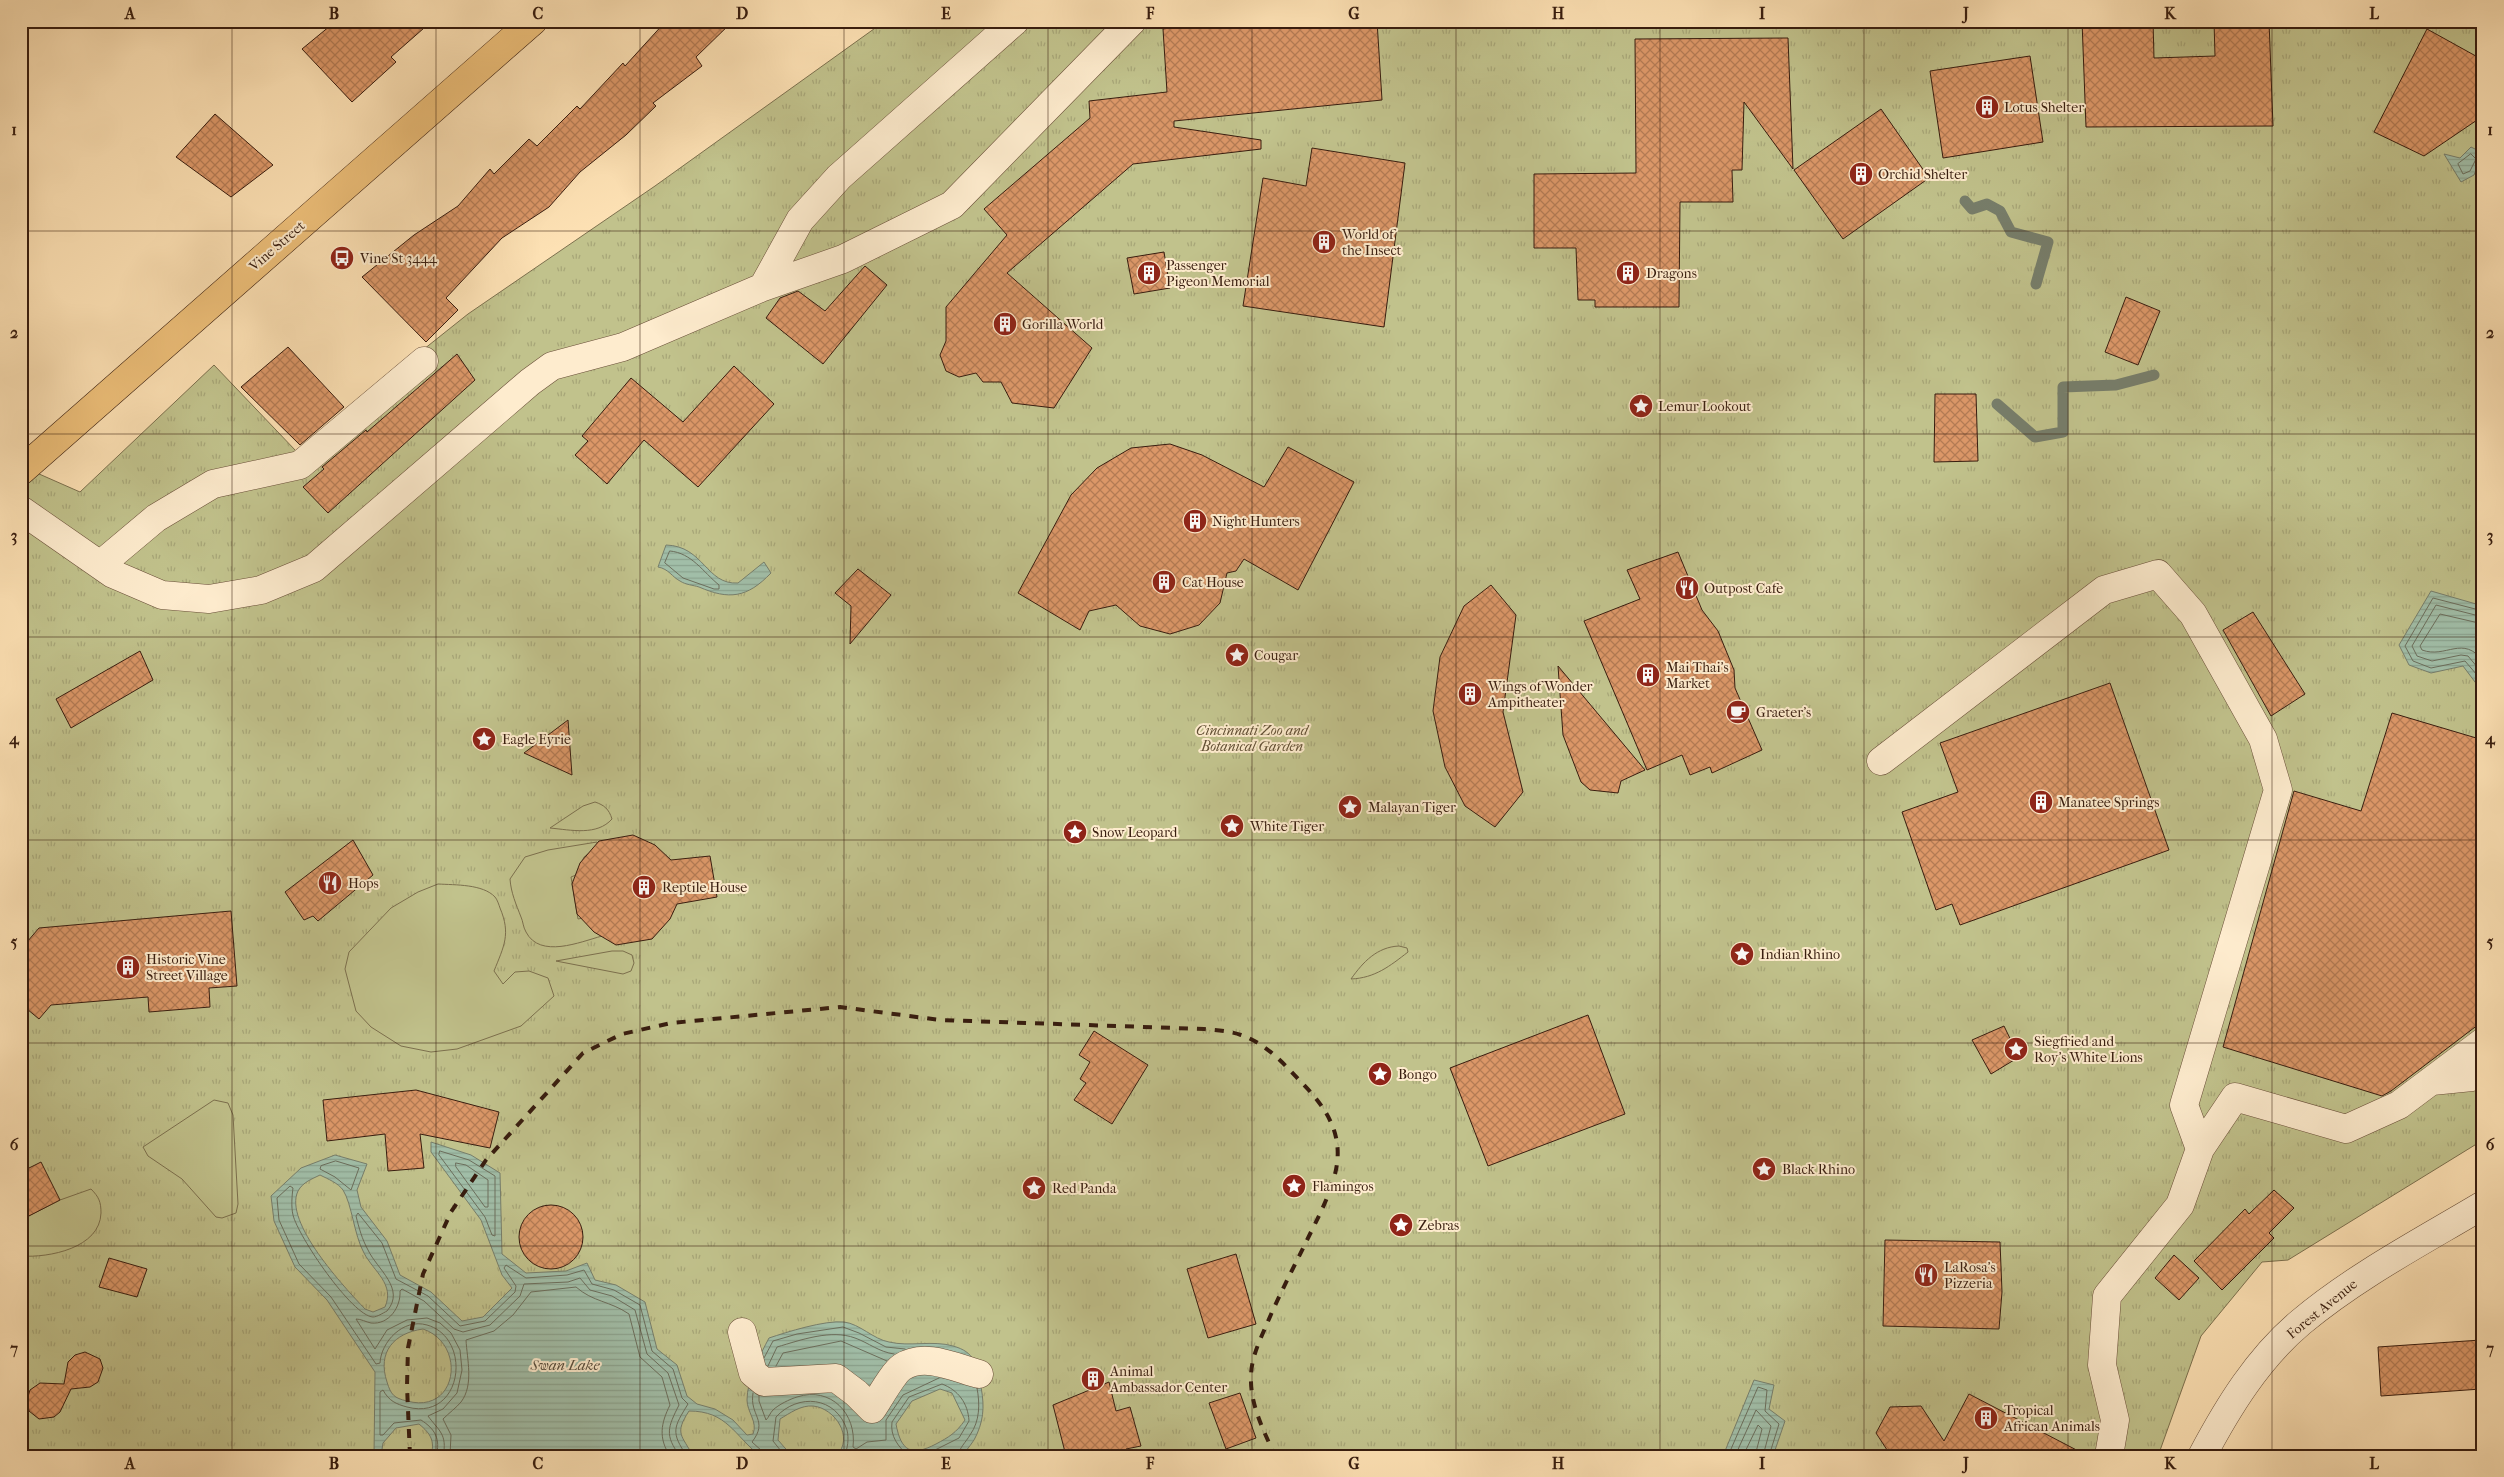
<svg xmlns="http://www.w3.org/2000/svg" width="2504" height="1477" viewBox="0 0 2504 1477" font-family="'IM FELL French Canon',serif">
<defs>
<pattern id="park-tufts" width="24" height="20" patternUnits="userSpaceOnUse" patternTransform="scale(1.25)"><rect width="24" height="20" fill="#c1c28c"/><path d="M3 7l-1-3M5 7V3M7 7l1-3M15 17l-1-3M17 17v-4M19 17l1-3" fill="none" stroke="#a7a678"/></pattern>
<pattern id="water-rules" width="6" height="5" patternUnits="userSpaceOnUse" patternTransform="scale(1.25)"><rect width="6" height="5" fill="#a1bea8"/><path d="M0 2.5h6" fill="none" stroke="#8ba38f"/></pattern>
<pattern id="building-cross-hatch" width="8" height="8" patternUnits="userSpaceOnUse" patternTransform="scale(1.25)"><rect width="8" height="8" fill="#db9768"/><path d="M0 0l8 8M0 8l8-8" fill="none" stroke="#b37b54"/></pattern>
</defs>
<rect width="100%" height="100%" fill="#fde1b4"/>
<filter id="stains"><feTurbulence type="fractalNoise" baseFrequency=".004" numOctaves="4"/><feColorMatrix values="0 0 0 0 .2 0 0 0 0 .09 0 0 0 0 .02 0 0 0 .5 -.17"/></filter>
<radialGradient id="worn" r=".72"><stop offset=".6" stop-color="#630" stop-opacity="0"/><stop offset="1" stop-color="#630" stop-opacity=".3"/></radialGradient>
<!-- park -->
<path fill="url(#park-tufts)" stroke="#7c704e" d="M885,21H2483V1140L2288,1260L2262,1262L2201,1336L2158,1456H21V466L80,492L214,365L296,451L468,314L655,186Z"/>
<!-- garden -->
<path fill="#c1c28c" stroke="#7c704e" d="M595,802C604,805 609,809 612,819C597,836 571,830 550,828L583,806Z
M597,842L598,846L584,857L576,875L571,877L578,919L583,918L602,936C580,942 540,959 526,932C523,927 523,921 521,917C516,904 511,893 510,879L525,857L548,850Z
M438,884C455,885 483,884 495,897C497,899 499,905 500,908C511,934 504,946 494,971L503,984L515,972L529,971L548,978L554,996L521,1026L457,1049L431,1052L401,1046L371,1027L356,1011L345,969L349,952L391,908L418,892Z
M1399,946L1407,948L1408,952C1390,966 1375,978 1351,979C1363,962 1377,947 1399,946Z
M612,951H623L632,955L634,963L631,971L623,974L556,961Z
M214,1100L228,1103L233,1115L238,1204L236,1213L222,1218L216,1217L182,1179L148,1156L143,1147Z
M91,1189C99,1197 101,1202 101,1213C100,1248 49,1258 21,1256V1220L60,1200Z"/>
<!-- water -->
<path fill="url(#water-rules)" stroke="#777e6b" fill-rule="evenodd" d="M2471,147L2483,153V164L2479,163L2474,175L2461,182L2444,154L2460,158Z
M666,545C704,546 706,585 738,583L764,562L771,573C747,598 729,600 699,587C693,585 686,585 680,581C672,577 669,569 658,567Z
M2431,591L2483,606V687L2478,686L2463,666L2431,673L2409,665L2399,645Z
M431,1142L471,1155L500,1173L502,1254L526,1273L566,1271L587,1263L595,1280L616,1285L645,1302L657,1349L677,1365L687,1396L697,1404L715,1409L733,1420L747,1435L753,1434C758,1422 747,1412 747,1400C747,1380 760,1355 769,1338C787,1332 825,1320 844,1322C860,1324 873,1339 889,1342C910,1347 932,1340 953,1346C975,1352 976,1364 980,1382C984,1401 985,1416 977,1434C974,1442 967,1449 962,1456H887L880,1451L864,1456H836C855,1438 835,1408 813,1406C801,1405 790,1413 780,1419L778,1440L792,1456H760C734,1435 727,1411 689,1411C674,1434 682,1435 693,1456H431C435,1441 431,1434 419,1424L396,1428L383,1443L381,1456H374L375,1372L327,1300L295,1267L274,1221L271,1196L301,1168L335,1155L367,1164L357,1190L361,1207L387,1241L400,1275L431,1292L462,1321L483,1317L512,1288L502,1275L481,1220L431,1152ZM320,1175C328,1179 338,1183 343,1190C352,1204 354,1235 364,1253C374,1272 395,1284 385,1307L373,1312L365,1309C345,1288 283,1222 298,1191C303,1182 312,1179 320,1175ZM423,1329C467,1344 458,1415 407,1401C394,1398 391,1395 387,1382C377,1352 394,1333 423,1329ZM940,1389L952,1393L965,1420C956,1433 949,1437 936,1444C911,1457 901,1451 896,1424L912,1401Z
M1754,1380L1774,1385L1769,1409L1785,1421L1773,1456H1723Z"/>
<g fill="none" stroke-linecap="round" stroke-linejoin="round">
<!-- shore -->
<path stroke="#6c6e5c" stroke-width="1" d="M2471,154L2476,159L2470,171L2463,174L2458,164Z
M670,551C692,553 703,572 719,585V589H714L683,578L665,563Z
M2483,611L2433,598L2405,646L2413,661L2431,668L2465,661L2483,682
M2483,617L2436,605L2412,646L2417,656L2432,661L2461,655L2468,656L2483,674
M2483,624L2440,614L2420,646L2422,650C2446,659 2463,634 2483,661
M440,1151L469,1160L495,1176V1236L492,1235L485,1217L439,1155Z
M336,1161L359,1168L351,1190L335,1177L320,1169L321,1166Z
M456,1163L466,1165L488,1180V1207H485L456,1167Z
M764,1358L773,1341L797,1334L843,1327L859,1333L886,1347L905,1349
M768,1366L777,1347C801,1340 831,1329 855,1338C869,1343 879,1352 894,1354
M776,1366L783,1353L841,1341L887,1361
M753,1393C749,1416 769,1420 752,1442L762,1451L763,1456
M759,1395V1401L766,1420C769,1417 770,1413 773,1410C778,1405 790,1399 797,1397C831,1386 857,1414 853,1447L856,1449L867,1442L886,1440V1420L903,1395L939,1378
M436,1456C441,1439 435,1429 421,1420L394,1423L383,1435H380V1392L383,1390C389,1401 396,1404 407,1407C463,1422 473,1338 427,1325C403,1318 381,1342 380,1363L376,1364L331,1297L299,1264L279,1220L277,1198L290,1186L293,1188C292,1195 291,1207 293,1215C298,1236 352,1316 373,1317C377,1317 383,1313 387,1311C406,1289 377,1269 368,1250C362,1239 359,1228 356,1216L358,1213L382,1243L396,1279L428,1296L460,1326L485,1321L515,1292L516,1286L504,1268L506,1265L526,1278L567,1275L584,1270L592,1284L614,1290L640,1305L652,1351L673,1369L682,1398L688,1404C674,1427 670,1432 687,1456
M443,1456C448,1434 438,1430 428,1416L443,1409L457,1393L462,1370L460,1350L451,1333L440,1323L427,1318L407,1320L387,1330L375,1349L356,1319C361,1319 366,1322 371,1323C389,1325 401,1307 400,1291L402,1289L424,1301L454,1329L463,1332L490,1325L520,1296L524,1284L568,1282L580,1278L590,1290L612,1296L635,1310L647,1354L668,1373L679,1405C668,1427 664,1435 680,1456
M450,1456L451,1435L443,1419C449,1413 456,1408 461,1402C474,1385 467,1359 466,1340L494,1331L513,1315L531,1292L576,1287C593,1302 610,1301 629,1314L640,1357L662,1377L670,1405C661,1423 658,1438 670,1456
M785,1456L773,1441L776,1417C798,1393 836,1396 847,1430C849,1438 848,1449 844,1456
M909,1456C898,1447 890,1436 892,1422L909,1397L942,1384C958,1390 968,1403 969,1421L959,1438L923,1456
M958,1456C959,1448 966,1442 970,1435C980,1421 980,1404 977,1388
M1728,1456L1758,1387L1767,1390L1765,1411L1779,1424L1769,1456
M1735,1456L1756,1410L1771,1426L1763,1456
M1743,1456L1758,1425L1762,1429L1755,1456"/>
<!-- stream -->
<path stroke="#777e6b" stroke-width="11" d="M1965,201L1972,209L1987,204L2000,211L2011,232L2048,242L2036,284
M1997,404L2035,437L2063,432V387L2116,385L2154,375"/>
</g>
<!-- building -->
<path fill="url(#building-cross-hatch)" stroke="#381d0f" d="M336,21H432L391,57L396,62L352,102L302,49Z
M666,21H733L696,57L702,66L653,103L656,106L626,135L580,172L549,207L502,238L446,298L458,310L426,342L362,277L414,235L458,206L490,169L494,174L529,139L537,146L577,106L580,109L623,63L625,66Z
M1217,21H1377L1382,100L1174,121V127L1261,140V149L1133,164L1007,273L1092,348L1054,408L1012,403L1001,382H983L976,373L959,377L946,371L940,355L946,341V307L1007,235L984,209L1090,118L1089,101L1167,92L1163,29Z
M2082,21H2153L2154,58L2215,56L2214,21H2269L2273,126L2086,127Z
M2427,29L2483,60V116L2424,156L2374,132Z
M1788,38L1793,169L1744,102L1742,170H1732L1733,202H1680L1679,307H1595V300H1578L1576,248H1534V174L1636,173L1635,39Z
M2030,56L2043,142L1943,158L1930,71Z
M1881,109L1929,178L1843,239L1794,170Z
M215,114L273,165L231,197L176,157Z
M1312,148L1405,163L1384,327L1243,306L1263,178L1306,186Z
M1164,252L1170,288L1134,294L1127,258Z
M865,266L887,285L823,364L766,318L780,298L798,291L825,311Z
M2126,297L2160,311L2138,365L2105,352Z
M288,347L344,407L300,445L241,387Z
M457,354L475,380L328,513L303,487L324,469L322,467L366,430L367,432Z
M734,366L774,404L698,487L644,440L607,484L575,455L588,441L582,436L631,378L683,422Z
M1935,394H1976L1978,461L1934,462Z
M1170,444L1202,455L1264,487L1288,447L1354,482L1298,590L1244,559L1236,571L1227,573L1220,603L1199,625L1170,634L1140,626L1116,605L1089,611L1080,630L1018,593L1071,495L1097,468L1131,448Z
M1678,552L1702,610L1718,631L1734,670L1735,688L1762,750L1712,773L1710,767L1690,775L1682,755L1647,770L1584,621L1640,599L1627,570Z
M858,569L891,595L850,644L851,606L835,593Z
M1491,585L1516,615L1503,712L1523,792L1495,827L1465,806L1445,767L1433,711L1440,657L1464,606Z
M2253,612L2305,694L2271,716L2223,630Z
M140,651L153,680L71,728L56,699Z
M1558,666L1645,770L1621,781L1618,793L1590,790L1581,782L1563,735Z
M2110,683L2169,850L1960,925L1952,904L1936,910L1902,812L1958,792L1940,743Z
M2392,713L2483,740V1021L2391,1091L2382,1096L2223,1047L2294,791L2361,811Z
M568,720L572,775L524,753Z
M633,835L655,845L671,860L710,856L717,897L677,904L670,919L652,939L616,945L594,932L577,914L572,884L580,863L599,841Z
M353,840L373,875L318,921L313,916L304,920L285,892Z
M231,911L237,986L209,988L210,1007L149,1012L148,997L51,1005L39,1019L21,1004V949L39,928Z
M1588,1015L1625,1114L1488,1166L1450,1068Z
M2004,1026L2019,1057L1991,1074L1972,1040Z
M1094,1031L1148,1065L1112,1124L1074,1100L1086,1083L1080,1079L1090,1062L1079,1055Z
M416,1090L499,1112L490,1148L420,1134L424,1168L388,1171L385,1134L327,1141L323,1100Z
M41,1162L60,1200L21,1220V1172Z
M2274,1190L2294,1208L2269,1233L2274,1238L2222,1290L2194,1261L2245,1209L2249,1214Z
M519 1237a32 32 0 1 1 64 0a32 32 0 1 1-64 0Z
M1885,1240L2000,1242L2002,1292L1999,1329L1883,1326Z
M1236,1254L1256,1324L1208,1338L1187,1269Z
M2174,1255L2199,1278L2179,1300L2155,1278Z
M109,1258L147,1269L137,1297L99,1287Z
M2481,1340V1389L2381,1396L2378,1347Z
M85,1352L100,1359L103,1368L98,1382L90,1387L71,1389L60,1412L54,1417L39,1419L29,1411L27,1400L30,1390L40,1383L64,1384L68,1362L75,1355Z
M1109,1382L1116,1411L1130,1407L1141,1446L1126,1449L1128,1456H1066L1053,1405Z
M1240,1393L1256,1438L1226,1449L1209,1403Z
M1969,1394L2088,1456H1891L1876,1433L1890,1407L1921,1406L1944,1441Z"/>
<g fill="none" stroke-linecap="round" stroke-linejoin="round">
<!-- minor casing -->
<g stroke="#694e38" stroke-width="29">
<path id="minor" d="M763,287L800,220L839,177L1015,21
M21,510L113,574L162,595L209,599L261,590L314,568L530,382L552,366L623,347L763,287L843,259L952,205L1132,21
M100,565L156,518L213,484L300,465L424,361
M1881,761L2104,590L2158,574L2193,614L2263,739L2278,790L2184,1105L2200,1149L2180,1205L2107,1296L2102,1365L2115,1420L2109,1456
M2432,1081L2472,1077L2483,1069
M2200,1149L2235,1097L2346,1129L2399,1105L2483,1042
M742,1332L753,1373L764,1382L836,1378L856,1393L872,1409C879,1399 893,1373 902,1367C925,1352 956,1368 979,1374
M2202,1456C2228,1407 2258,1358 2301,1322C2356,1276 2421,1242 2483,1205"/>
</g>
<!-- major casing -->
<g stroke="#381d0f" stroke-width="29">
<path id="major" d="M21,471L533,21"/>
</g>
<!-- minor -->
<use href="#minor" stroke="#feecce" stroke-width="28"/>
<!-- major -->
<use href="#major" stroke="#eec07a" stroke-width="28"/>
<!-- rail -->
<path stroke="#381d0f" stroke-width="4" stroke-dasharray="9 9" stroke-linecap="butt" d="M410,1456L407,1386L408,1348L423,1274L451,1212L486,1160L583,1053L622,1034L671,1023L840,1007L940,1020L1204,1029C1216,1030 1230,1031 1241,1035C1267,1044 1285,1065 1303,1084C1356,1138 1340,1174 1310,1234C1295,1265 1279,1295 1266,1326C1259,1342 1251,1359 1251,1377C1250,1405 1264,1431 1275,1456"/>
</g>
<!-- grid -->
<path fill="none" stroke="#381d0f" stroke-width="1" stroke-opacity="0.55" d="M232,21V1456M436,21V1456M640,21V1456M844,21V1456M1048,21V1456M1252,21V1456M1456,21V1456M1660,21V1456M1864,21V1456M2068,21V1456M2272,21V1456M21,231H2483M21,434H2483M21,637H2483M21,840H2483M21,1043H2483M21,1246H2483"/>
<!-- icons -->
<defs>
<g id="building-disc" transform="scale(1.25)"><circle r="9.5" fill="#8f2418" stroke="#feecce"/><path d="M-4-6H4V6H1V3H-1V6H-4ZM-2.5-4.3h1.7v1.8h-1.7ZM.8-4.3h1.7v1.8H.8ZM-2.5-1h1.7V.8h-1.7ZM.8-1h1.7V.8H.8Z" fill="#fff"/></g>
<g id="bus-disc" transform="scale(1.25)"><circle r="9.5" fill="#8f2418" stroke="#feecce"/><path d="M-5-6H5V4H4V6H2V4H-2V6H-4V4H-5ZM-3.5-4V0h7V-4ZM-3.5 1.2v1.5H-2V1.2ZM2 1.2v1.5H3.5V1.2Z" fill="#fff"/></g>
<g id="sight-disc" transform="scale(1.25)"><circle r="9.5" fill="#8f2418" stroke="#feecce"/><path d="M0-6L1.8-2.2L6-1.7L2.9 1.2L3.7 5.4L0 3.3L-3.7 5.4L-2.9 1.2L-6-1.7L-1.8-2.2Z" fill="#fff"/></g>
<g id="restaurant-disc" transform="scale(1.25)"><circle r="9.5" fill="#8f2418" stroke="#feecce"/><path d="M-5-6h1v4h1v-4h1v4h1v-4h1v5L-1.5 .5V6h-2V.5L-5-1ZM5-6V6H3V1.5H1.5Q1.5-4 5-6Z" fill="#fff"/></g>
<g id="cafe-disc" transform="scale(1.25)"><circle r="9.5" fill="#8f2418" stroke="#feecce"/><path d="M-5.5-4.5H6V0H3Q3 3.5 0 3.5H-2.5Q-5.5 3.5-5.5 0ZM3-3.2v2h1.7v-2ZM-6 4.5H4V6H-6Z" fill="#fff"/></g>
</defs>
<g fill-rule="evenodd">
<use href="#building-disc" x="1987" y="107"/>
<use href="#building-disc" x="1861" y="174"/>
<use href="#building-disc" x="1324" y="242"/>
<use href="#bus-disc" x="342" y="258"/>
<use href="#building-disc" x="1149" y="273"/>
<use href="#building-disc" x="1628" y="273"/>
<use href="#building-disc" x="1005" y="324"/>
<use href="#sight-disc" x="1641" y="406"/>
<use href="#building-disc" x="1195" y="521"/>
<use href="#building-disc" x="1164" y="582"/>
<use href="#restaurant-disc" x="1687" y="588"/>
<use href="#sight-disc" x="1237" y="655"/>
<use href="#building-disc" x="1648" y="675"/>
<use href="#building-disc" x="1470" y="694"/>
<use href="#cafe-disc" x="1738" y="712"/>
<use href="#sight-disc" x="484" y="739"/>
<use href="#building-disc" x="2041" y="802"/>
<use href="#sight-disc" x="1350" y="807"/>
<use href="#sight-disc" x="1232" y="826"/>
<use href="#sight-disc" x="1075" y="832"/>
<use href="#restaurant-disc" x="330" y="883"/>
<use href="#building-disc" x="644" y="887"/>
<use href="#sight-disc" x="1742" y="954"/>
<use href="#building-disc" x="128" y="967"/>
<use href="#sight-disc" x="2016" y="1049"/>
<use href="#sight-disc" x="1380" y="1074"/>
<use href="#sight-disc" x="1764" y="1169"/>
<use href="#sight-disc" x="1294" y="1186"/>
<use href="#sight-disc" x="1034" y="1188"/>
<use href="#sight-disc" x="1401" y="1225"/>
<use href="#restaurant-disc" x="1926" y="1275"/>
<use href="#building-disc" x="1093" y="1379"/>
<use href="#building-disc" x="1986" y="1418"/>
</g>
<g text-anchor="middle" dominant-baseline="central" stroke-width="4" stroke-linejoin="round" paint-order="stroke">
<!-- poi labels -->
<g font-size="14" fill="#381d0f" stroke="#feecce" text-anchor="start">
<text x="2004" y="107">Lotus Shelter</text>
<text x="1878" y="174">Orchid Shelter</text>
<text x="1342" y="234">World of<tspan x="1342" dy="16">the Insect</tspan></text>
<text x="360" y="258">Vine St 3444</text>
<text x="1166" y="265">Passenger<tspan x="1166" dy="16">Pigeon Memorial</tspan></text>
<text x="1646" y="273">Dragons</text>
<text x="1022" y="324">Gorilla World</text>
<text x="1658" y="406">Lemur Lookout</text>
<text x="1212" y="521">Night Hunters</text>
<text x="1182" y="582">Cat House</text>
<text x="1704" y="588">Outpost Cafe</text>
<text x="1254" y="655">Cougar</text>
<text x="1666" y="667">Mai Thai's<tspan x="1666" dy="16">Market</tspan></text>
<text x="1488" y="686">Wings of Wonder<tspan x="1488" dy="16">Ampitheater</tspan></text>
<text x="1756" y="712">Graeter's</text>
<text x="502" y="739">Eagle Eyrie</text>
<text x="2058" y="802">Manatee Springs</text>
<text x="1368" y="807">Malayan Tiger</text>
<text x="1250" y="826">White Tiger</text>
<text x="1092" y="832">Snow Leopard</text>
<text x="348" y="883">Hops</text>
<text x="662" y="887">Reptile House</text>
<text x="1760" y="954">Indian Rhino</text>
<text x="146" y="959">Historic Vine<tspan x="146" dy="16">Street Village</tspan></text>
<text x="2034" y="1041">Siegfried and<tspan x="2034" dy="16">Roy's White Lions</tspan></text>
<text x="1398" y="1074">Bongo</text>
<text x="1782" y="1169">Black Rhino</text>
<text x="1312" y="1186">Flamingos</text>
<text x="1052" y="1188">Red Panda</text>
<text x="1418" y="1225">Zebras</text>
<text x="1944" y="1267">LaRosa's<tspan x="1944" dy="16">Pizzeria</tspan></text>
<text x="1110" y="1371">Animal<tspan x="1110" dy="16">Ambassador Center</tspan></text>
<text x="2004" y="1410">Tropical<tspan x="2004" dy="16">African Animals</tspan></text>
</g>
<!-- street labels -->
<g font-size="14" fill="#381d0f" stroke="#feecce">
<text transform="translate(277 246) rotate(-41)">Vine Street</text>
<text transform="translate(2322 1309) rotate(-39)">Forest Avenue</text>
</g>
<!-- park labels -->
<g font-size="14" font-style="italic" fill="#614f34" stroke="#feecce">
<text x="1252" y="730">Cincinnati Zoo and<tspan x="1252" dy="16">Botanical Garden</tspan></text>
</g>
<!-- water labels -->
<g font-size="15" font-style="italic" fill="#584d3d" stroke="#feecce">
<text x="565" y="1365">Swan Lake</text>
</g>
</g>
<!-- margin -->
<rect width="2504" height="1477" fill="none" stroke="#fde1b4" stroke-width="55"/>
<rect x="28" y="28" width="2448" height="1422" fill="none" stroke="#381d0f" stroke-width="2"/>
<g font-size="16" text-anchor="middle" font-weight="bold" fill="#381d0f">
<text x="130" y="19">A</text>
<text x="334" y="19">B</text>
<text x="538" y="19">C</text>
<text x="742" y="19">D</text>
<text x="946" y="19">E</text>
<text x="1150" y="19">F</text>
<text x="1354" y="19">G</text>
<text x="1558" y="19">H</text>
<text x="1762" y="19">I</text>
<text x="1966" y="19">J</text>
<text x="2170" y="19">K</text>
<text x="2374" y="19">L</text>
<text x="14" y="135">1</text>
<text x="2490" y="135">1</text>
<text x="14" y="338">2</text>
<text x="2490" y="338">2</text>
<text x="14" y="541">3</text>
<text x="2490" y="541">3</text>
<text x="14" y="744">4</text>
<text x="2490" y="744">4</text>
<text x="14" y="947">5</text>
<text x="2490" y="947">5</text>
<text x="14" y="1150">6</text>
<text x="2490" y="1150">6</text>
<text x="14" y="1354">7</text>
<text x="2490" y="1354">7</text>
<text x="130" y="1469">A</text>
<text x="334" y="1469">B</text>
<text x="538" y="1469">C</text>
<text x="742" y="1469">D</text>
<text x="946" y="1469">E</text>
<text x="1150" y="1469">F</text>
<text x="1354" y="1469">G</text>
<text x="1558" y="1469">H</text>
<text x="1762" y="1469">I</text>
<text x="1966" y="1469">J</text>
<text x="2170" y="1469">K</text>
<text x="2374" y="1469">L</text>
</g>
<rect width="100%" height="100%" filter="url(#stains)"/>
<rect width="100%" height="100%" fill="url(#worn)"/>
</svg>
